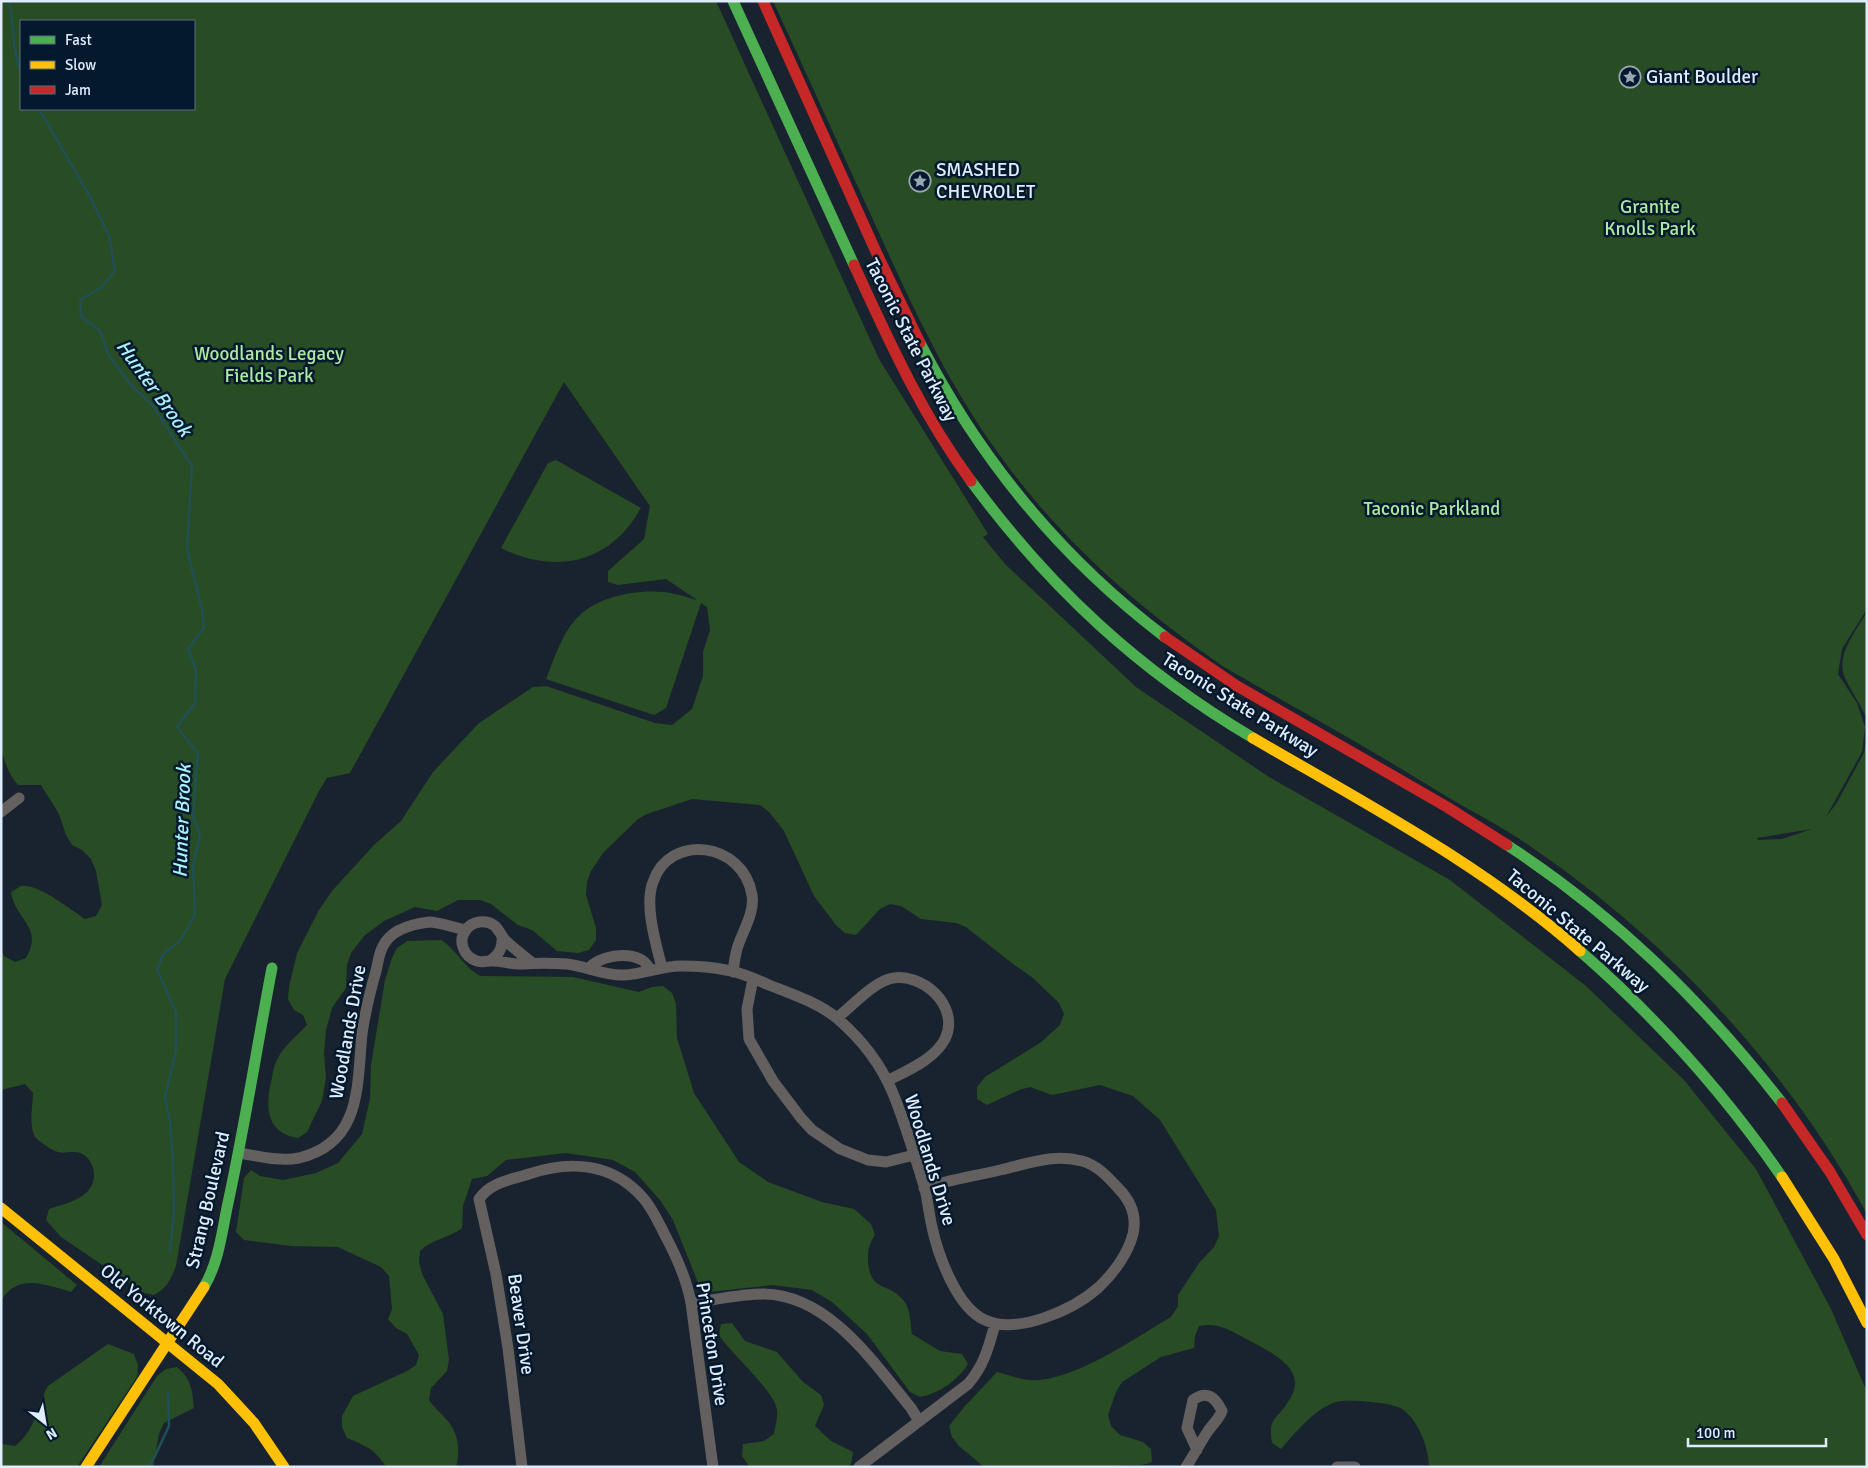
<svg xmlns="http://www.w3.org/2000/svg" width="1868" height="1468" viewBox="0 0 1868 1468" font-family="Signika,sans-serif">
<rect width="100%" height="100%" fill="#18232f"/>
<!-- green -->
<path fill="#284c23" fill-rule="evenodd" d="M1,1H716L879,359L988,534L983,537L1005,564L1136,687L1269,777L1450,880L1586,986L1684,1080L1756,1169L1831,1309L1867,1392V1467H1429C1429,1448 1417,1415 1398,1407C1387,1403 1372,1402 1360,1401C1351,1401 1342,1400 1333,1403C1313,1411 1295,1433 1281,1449L1272,1443C1268,1417 1276,1421 1288,1402C1310,1370 1274,1354 1250,1341C1232,1332 1220,1322 1199,1326L1195,1336L1194,1348L1161,1357L1122,1382L1116,1392L1108,1415L1111,1426L1120,1435L1143,1442L1151,1449L1152,1462C1139,1468 1128,1463 1114,1467H984L959,1446L952,1437L949,1426L965,1406L997,1372C1010,1375 1026,1382 1039,1380C1082,1376 1133,1339 1171,1317L1178,1306V1295L1199,1263L1214,1247L1219,1236L1216,1210L1160,1120L1133,1096L1100,1085L1052,1095L1030,1087L1019,1090L987,1105L977,1099V1087L985,1077L1040,1043L1060,1025L1064,1014L1059,1003L1033,978L1013,964L966,927L956,923L921,919L901,906L890,904L880,909L856,935L845,933L836,925L814,896L784,831L769,812L760,805L692,799L647,814L638,819L603,853L591,871L587,882L586,895L596,928V940L589,950L578,953L557,951L532,930L518,925L491,904L480,900H458L437,911L415,907L384,921L365,935L351,953L347,965L346,988L332,1008L326,1030L324,1054L326,1078L322,1101L307,1132L298,1138C267,1133 265,1109 271,1082C273,1075 273,1066 277,1060C283,1046 297,1036 307,1025L303,1015L294,1010L288,999L289,987L297,953L319,910L332,891L374,845L401,821L433,772L479,723L533,687L546,686L655,723L672,725L692,709L703,676V652L710,630L707,607L701,603L666,708L654,715L546,679C554,659 561,636 575,620C597,595 643,587 675,594C683,595 690,599 697,600L666,579L618,585L608,582V571L644,539L650,506L564,382L350,773L327,778L319,791L225,979L176,1266C171,1279 167,1288 154,1295L144,1293L61,1237L46,1220L49,1209C64,1204 88,1199 93,1182C97,1169 89,1152 74,1152C67,1152 62,1154 55,1151C50,1149 40,1142 36,1138C28,1127 33,1105 33,1093L25,1084L1,1090V950L4,956L15,962L26,958C44,926 15,920 11,892C14,891 18,887 21,886C38,883 71,910 85,919L96,916L102,905L96,871L91,859L82,850L72,845L66,835L59,814L41,785H18C8,773 5,763 1,748ZM21,21H194V109H21Z
M773,1H1867V609L1842,649L1838,674L1857,703L1865,727L1862,752L1826,817L1836,804L1864,753L1867,735V1214C1785,1063 1661,933 1518,838C1492,821 1463,807 1436,790C1367,747 1295,708 1224,667C1137,607 1057,537 996,450C945,379 910,301 874,222C840,148 807,75 773,1ZM1812,829L1782,839L1758,840L1757,838Z
M556,460L641,508C637,514 633,522 628,527C595,568 545,570 501,548L548,463Z
M1867,612V719C1861,705 1852,693 1845,678C1835,656 1856,631 1867,612Z
M441,940C457,950 464,968 481,976L573,977L639,992L652,987L663,986L672,993L676,1004L677,1038L694,1093L739,1162L768,1182L822,1202L854,1209L871,1224L875,1235C869,1244 868,1249 868,1260C870,1294 889,1281 904,1301C911,1310 910,1323 912,1334L940,1351L962,1354L968,1364C957,1381 940,1393 920,1397L910,1392L867,1334L832,1302L812,1290L773,1285L709,1292L699,1285L673,1220L660,1200L635,1172L613,1160L566,1153L506,1160L487,1176L472,1179L463,1206L462,1228C447,1239 432,1239 420,1251L419,1262L422,1274L443,1314L449,1360L447,1371L431,1388L429,1400C435,1409 444,1415 450,1424C459,1436 460,1453 456,1467H386C375,1449 366,1446 347,1438L342,1427V1416L353,1396L407,1371L416,1365L419,1355L407,1334L396,1328L388,1319L392,1309L389,1276L381,1267L338,1247L291,1246L244,1240L236,1232L244,1178L251,1170L260,1176L283,1180L316,1173L338,1163L362,1134L370,1099L371,1065L385,980L392,958L397,948L407,941Z
M1,1222L77,1285L71,1292C47,1285 17,1272 1,1301Z
M732,1323L745,1341L777,1352L803,1382L821,1395L824,1405L815,1426L831,1441L853,1452L851,1464L847,1467L749,1466L742,1456L743,1444L764,1441L774,1434C775,1427 778,1417 777,1410C775,1391 731,1354 719,1335L721,1324Z
M108,1344L134,1354L138,1365L137,1377L77,1467H1V1444L15,1446C37,1429 35,1408 48,1386Z
M177,1367C192,1380 192,1390 194,1408L164,1423L159,1434L153,1467H99L157,1376L166,1369Z"/>
<g fill="none" stroke-linecap="round" stroke-linejoin="round">
<!-- stream -->
<path stroke="#205055" stroke-width="2.5" d="M9,1C14,25 12,50 21,72
M39,109L89,195L109,236L115,270L102,287L80,300L81,316L100,331L108,354L130,384L153,406L192,466L187,549L202,609L204,628L188,649L196,670L195,703L177,727L198,753L193,816L200,835L193,867L195,915L180,941L163,954L157,970L176,1012V1050L165,1097L170,1122L173,1163L174,1213L170,1251
M147,1467L154,1458L169,1426L168,1392"/>
<!-- street -->
<path stroke="#646060" stroke-width="11" d="M1,812L19,798
M490,961C499,955 503,948 502,937
M531,962C523,955 514,949 506,941C502,937 499,930 495,926C486,919 472,921 466,930C457,941 464,957 477,961C485,963 481,961 490,961C500,960 511,965 522,964C537,963 551,963 567,964C585,966 605,976 624,975C643,974 662,966 681,966C695,966 712,967 726,970C741,972 755,979 769,985C792,994 819,1003 838,1019C861,1039 880,1063 892,1091C905,1122 915,1157 925,1189C928,1202 929,1214 932,1227C938,1255 957,1308 985,1320C1017,1335 1073,1310 1098,1288C1113,1274 1128,1254 1133,1234C1137,1216 1131,1201 1118,1188C1108,1177 1097,1165 1082,1161C1054,1153 1027,1164 1000,1170C975,1176 949,1180 924,1188
M589,968C600,956 625,952 640,959C645,961 648,966 651,970
M662,968C656,944 644,905 653,882C669,833 743,841 752,895C755,913 742,932 737,949C735,956 734,964 733,972
M753,979L747,1009L749,1039L773,1081L801,1118L812,1130L840,1149L868,1160L886,1162L914,1155
M837,1018C851,1007 872,984 889,979C921,970 961,1006 945,1039C934,1060 906,1071 887,1081
M239,1153C258,1156 280,1162 299,1158C362,1143 357,1085 362,1034C365,1013 370,992 376,971C378,963 379,953 383,946C391,930 412,924 429,922C440,922 454,928 466,930
M691,1303C715,1300 740,1294 764,1294C829,1295 874,1363 911,1408L919,1421
M522,1467L508,1348L496,1274L479,1199C491,1182 510,1180 529,1174C571,1160 613,1163 644,1199C654,1211 660,1226 667,1239C678,1260 687,1280 691,1303L713,1467
M859,1467L968,1384C984,1366 989,1346 995,1324
M1186,1467C1194,1455 1200,1443 1208,1431C1213,1424 1219,1419 1222,1411C1215,1397 1207,1390 1193,1400L1187,1428L1197,1450
M1337,1467H1355"/>
<!-- fast -->
<path stroke="#4caf50" stroke-width="11" d="M733,1L854,265
M920,343C979,458 1061,558 1165,637
M971,481C1050,588 1138,670 1253,738
M1507,845C1616,916 1703,1002 1782,1103
M1580,951C1657,1018 1724,1093 1782,1177
M204,1287C219,1262 222,1231 228,1203C245,1125 257,1046 272,968"/>
<!-- slow -->
<path stroke="#ffc107" stroke-width="11" d="M1253,738C1366,804 1481,864 1580,951
M1782,1177L1834,1259L1867,1323
M1,1208L218,1384L254,1423L284,1467
M86,1467L204,1287"/>
<!-- jam -->
<path stroke="#c62828" stroke-width="11" d="M763,1L877,254L920,343
M854,265C889,341 921,413 971,481
M1165,637L1237,686L1447,807L1507,845
M1782,1103L1830,1172L1867,1235"/>
</g>
<!-- icons -->
<defs>
<g id="sight-ring" transform="scale(1.125)"><circle r="9.5" fill="#05192e" stroke="#99a6b4" stroke-width="1.5"/><path d="M0-6L1.8-2.2L6-1.7L2.9 1.2L3.7 5.4L0 3.3L-3.7 5.4L-2.9 1.2L-6-1.7L-1.8-2.2Z" fill="#99a6b4"/></g>
</defs>
<g fill-rule="evenodd">
<use href="#sight-ring" x="1630" y="77"/>
<use href="#sight-ring" x="920" y="181"/>
</g>
<g text-anchor="middle" dominant-baseline="central" stroke-width="5" stroke-linejoin="round" paint-order="stroke">
<!-- poi labels -->
<g font-size="19" fill="#dfecfb" stroke="#05192e" text-anchor="start">
<text x="1646" y="77">Giant Boulder</text>
<text x="936" y="170">SMASHED<tspan x="936" dy="22">CHEVROLET</tspan></text>
</g>
<!-- park labels -->
<g font-size="19" fill="#acea9d" stroke="#05192e">
<text x="1650" y="207">Granite<tspan x="1650" dy="22">Knolls Park</tspan></text>
<text x="269" y="354">Woodlands Legacy<tspan x="269" dy="22">Fields Park</tspan></text>
<text x="1432" y="509">Taconic Parkland</text>
</g>
<!-- street labels -->
<g font-size="19" fill="#dfecfb" stroke="#05192e">
<text transform="translate(911 340) rotate(63)">Taconic State Parkway</text>
<text transform="translate(1240 705) rotate(32)">Taconic State Parkway</text>
<text transform="translate(1578 931) rotate(40)">Taconic State Parkway</text>
<text transform="translate(348 1032) rotate(-80)">Woodlands Drive</text>
<text transform="translate(930 1160) rotate(73)">Woodlands Drive</text>
<text transform="translate(208 1200) rotate(-77)">Strang Boulevard</text>
<text transform="translate(162 1316) rotate(39)">Old Yorktown Road</text>
<text transform="translate(521 1324) rotate(82)">Beaver Drive</text>
<text transform="translate(712 1344) rotate(81)">Princeton Drive</text>
</g>
<!-- water labels -->
<g font-size="20" font-style="italic" fill="#a9f2fa" stroke="#05192e">
<text transform="translate(154 388) rotate(54)">Hunter Brook</text>
<text transform="translate(182 821) rotate(-88)">Hunter Brook</text>
</g>
</g>
<!-- border -->
<rect width="1868" height="1468" fill="none" stroke="#dfecfb" stroke-width="5"/>
<!-- legend -->
<rect x="20" y="20" width="175" height="90" fill="#05192e" stroke="#5c6d80"/>
<rect x="30" y="36" width="25" height="8" fill="#4caf50" stroke="#5c6d80"/>
<text x="65" y="45" font-size="15" fill="#dfecfb">Fast</text>
<rect x="30" y="61" width="25" height="8" fill="#ffc107" stroke="#5c6d80"/>
<text x="65" y="70" font-size="15" fill="#dfecfb">Slow</text>
<rect x="30" y="86" width="25" height="8" fill="#c62828" stroke="#5c6d80"/>
<text x="65" y="95" font-size="15" fill="#dfecfb">Jam</text>
<!-- north arrow -->
<g transform="translate(45 1423) rotate(149)" stroke="#05192e" stroke-width="4" paint-order="stroke">
<path d="M0-4L9 19L0 12L-9 19Z" fill="#dfecfb"/>
<text y="-8" font-size="14" font-weight="bold" text-anchor="middle" fill="#dfecfb">N</text>
</g>
<!-- scale -->
<path d="M1688 1438v8h138v-8" fill="none" stroke="#dfecfb" stroke-width="2.5"/>
<text x="1696" y="1438" font-size="15" fill="#dfecfb" stroke="#05192e" stroke-width="4" paint-order="stroke">100 m</text>
</svg>
